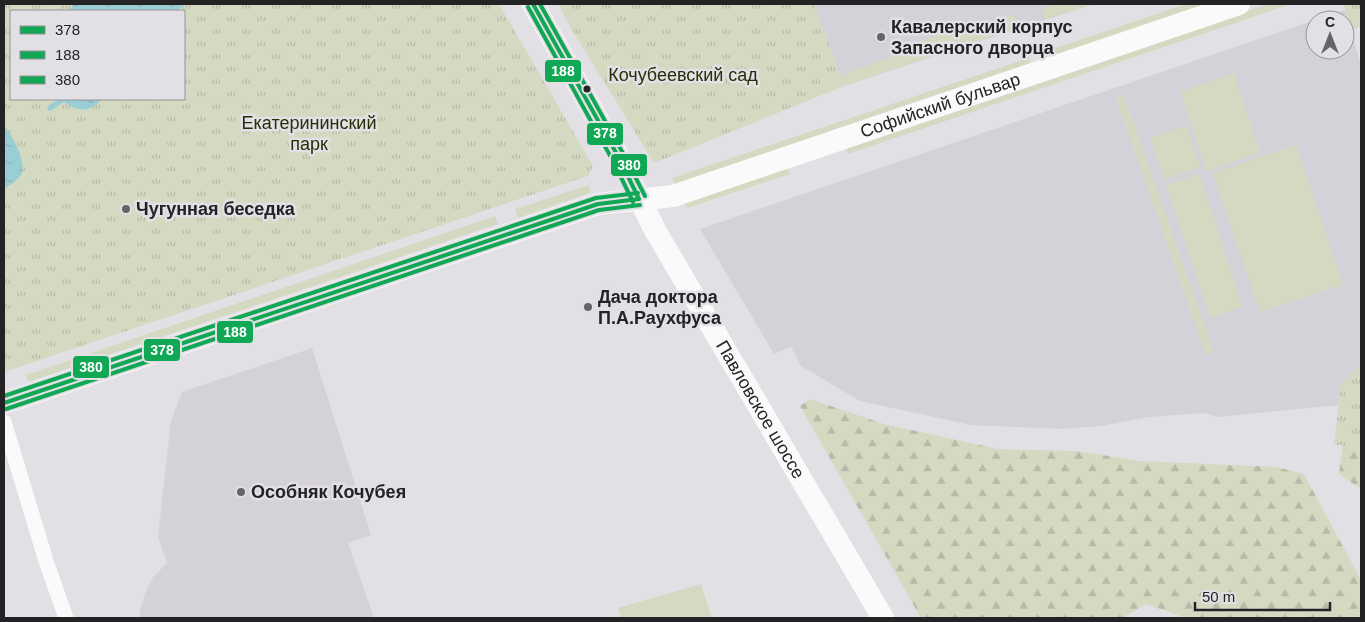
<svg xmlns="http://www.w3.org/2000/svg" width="1365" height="622" viewBox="0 0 1365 622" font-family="Arial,sans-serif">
<defs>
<pattern id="forest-firs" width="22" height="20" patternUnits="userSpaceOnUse" patternTransform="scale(1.25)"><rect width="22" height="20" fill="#d4dac2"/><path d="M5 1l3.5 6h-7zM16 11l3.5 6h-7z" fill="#b6bba7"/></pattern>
<pattern id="park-tufts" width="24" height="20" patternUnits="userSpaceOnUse" patternTransform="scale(1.25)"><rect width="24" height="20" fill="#d4dac2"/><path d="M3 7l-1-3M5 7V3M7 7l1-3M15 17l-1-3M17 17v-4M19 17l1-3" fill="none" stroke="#b6bba7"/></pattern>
<pattern id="water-ripples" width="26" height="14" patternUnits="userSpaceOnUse" patternTransform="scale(1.25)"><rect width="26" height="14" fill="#9bced4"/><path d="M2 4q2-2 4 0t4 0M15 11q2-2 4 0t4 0" fill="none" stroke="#85b1b6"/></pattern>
</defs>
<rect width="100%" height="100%" fill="#e2e0e4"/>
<!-- built -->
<path fill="#d5d1d9" d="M814,4H1094L844,86Z
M1345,10L1361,66V374L1341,382L1340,405L1217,417L1204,413L1149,417L1101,426L1062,429L971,425L860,401L801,366L791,347L774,354L700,229L1315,20V50H1345V20H1316Z
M312,348L371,535L348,543L374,618H139L140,610L145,593L153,577L167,563L158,537L171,421L182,392Z"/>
<!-- grass -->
<path fill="#d4dac2" d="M1059,4H1094L1045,19L1042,9Z
M1186,4H1210L1052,57L1047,51Z
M1268,4H1287L1288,5L848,154L845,147Z
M1013,14L1021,27L844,86L840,75L891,57L890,53L978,20L980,25Z
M1031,57L1029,64L675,184L672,178Z
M1234,73L1260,153L1207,171L1180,92Z
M1124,96L1214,352L1206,355L1116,98Z
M1186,126L1200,167L1164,179L1151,138Z
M1296,145L1343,285L1260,312L1213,173Z
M787,166L790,174L687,208L684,201Z
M1199,174L1243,307L1210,318L1166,185Z
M589,185L591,192L587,194L518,218L515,209Z
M495,216L498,224L28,382L26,375Z
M701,584L712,618H621L618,608Z"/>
<!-- forest -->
<path fill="url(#forest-firs)" d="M1361,365V489L1339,474L1348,407L1349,375Z
M810,399L884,424L998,449L1077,451L1140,461L1276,467L1304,474L1361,580V618H1186L1146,604L1123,618H921L800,406Z"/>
<!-- park -->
<path fill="url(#park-tufts)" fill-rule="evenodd" d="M4,4H499L593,166L588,176L4,372ZM11,11H184V99H11Z
M558,4H814L844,86L654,163L572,30Z
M1343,4H1361V27L1351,30Z
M1361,374V445H1334L1341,382Z"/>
<!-- water -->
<path fill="url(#water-ripples)" d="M74,4H184L178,11H68Z
M60,99H102C88,115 75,111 60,99Z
M4,125C11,133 27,163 22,173C19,180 10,185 4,189Z"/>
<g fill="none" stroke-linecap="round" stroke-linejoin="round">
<!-- stream -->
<path stroke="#9bced4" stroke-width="5.5" d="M50,108L62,100"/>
<!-- street -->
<path stroke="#fbfafb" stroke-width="15" d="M4,422L47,564L66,618"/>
<!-- secondary -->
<g stroke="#fbfafb" stroke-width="22">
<path id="s1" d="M533,4L619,158L656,232L883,618"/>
<path id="s2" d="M4,403L598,204L673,196L1239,4"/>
</g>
<!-- bus-1 casing -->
<g stroke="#e2dfe5" stroke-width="8">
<path id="bus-1" d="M533,4L619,158L639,199
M4,403L598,204L639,199"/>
</g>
<!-- bus-2 casing -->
<g stroke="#e2dfe5" stroke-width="8">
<path id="bus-2" d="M528,7L613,161L633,202
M6,409L599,210L640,205"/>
</g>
<!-- bus-3 casing -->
<g stroke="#e2dfe5" stroke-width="8">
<path id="bus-3" d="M540,4L624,155L645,196
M4,396L596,198L638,193"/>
</g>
<!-- bus-1 -->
<use href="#bus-1" stroke="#10a855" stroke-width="4"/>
<!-- bus-2 -->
<use href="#bus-2" stroke="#10a855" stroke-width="4"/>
<!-- bus-3 -->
<use href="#bus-3" stroke="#10a855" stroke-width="4"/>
</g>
<!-- markers -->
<g fill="#666467" stroke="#e2dfe5" stroke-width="2">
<circle cx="881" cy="37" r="5"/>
<circle cx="126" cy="209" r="5"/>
<circle cx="588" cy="307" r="5"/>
<circle cx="241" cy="492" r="5"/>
</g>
<circle fill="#232224" stroke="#e2dfe5" stroke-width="2" cx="587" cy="89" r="4.5"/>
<g text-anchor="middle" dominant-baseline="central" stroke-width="5" stroke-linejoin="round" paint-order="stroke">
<!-- poi labels -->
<g font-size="18" font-weight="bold" fill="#232224" stroke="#e2dfe5" text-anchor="start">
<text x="891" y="27">Кавалерский корпус<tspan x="891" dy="21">Запасного дворца</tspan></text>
<text x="136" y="209">Чугунная беседка</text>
<text x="598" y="297">Дача доктора<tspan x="598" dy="21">П.А.Раухфуса</tspan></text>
<text x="251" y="492">Особняк Кочубея</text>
</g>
<!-- park labels -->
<g font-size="18" fill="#272f04" stroke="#e2dfe5">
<text x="683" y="75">Кочубеевский сад</text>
<text x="309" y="123">Екатерининский<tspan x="309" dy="21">парк</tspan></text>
</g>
<!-- street labels -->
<g font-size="18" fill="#232224" stroke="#e2dfe5">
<text stroke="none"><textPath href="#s2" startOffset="984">Софийский бульвар</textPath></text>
<text stroke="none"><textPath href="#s1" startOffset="465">Павловское шоссе</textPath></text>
</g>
</g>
<g stroke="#e2dfe5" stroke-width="2">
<rect x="544" y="59" width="38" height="24" rx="5" fill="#10a855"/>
<rect x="586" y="122" width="38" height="24" rx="5" fill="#10a855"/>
<rect x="610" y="153" width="38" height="24" rx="5" fill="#10a855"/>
<rect x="216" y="320" width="38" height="24" rx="5" fill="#10a855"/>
<rect x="143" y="338" width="38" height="24" rx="5" fill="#10a855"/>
<rect x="72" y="355" width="38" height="24" rx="5" fill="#10a855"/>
</g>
<g font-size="14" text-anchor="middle" font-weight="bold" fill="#fff">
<text x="563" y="76">188</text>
<text x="605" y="138">378</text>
<text x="629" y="170">380</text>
<text x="235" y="337">188</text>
<text x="162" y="355">378</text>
<text x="91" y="372">380</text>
</g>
<!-- border -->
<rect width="1365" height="622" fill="none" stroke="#232224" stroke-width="10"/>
<!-- legend -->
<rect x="10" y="10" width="175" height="90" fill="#e2dfe5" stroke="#969398"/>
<rect x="20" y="26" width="25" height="8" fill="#10a855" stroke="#969398"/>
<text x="55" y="35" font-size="15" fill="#232224">378</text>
<rect x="20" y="51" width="25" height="8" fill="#10a855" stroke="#969398"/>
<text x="55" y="60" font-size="15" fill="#232224">188</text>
<rect x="20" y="76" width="25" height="8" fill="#10a855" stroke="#969398"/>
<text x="55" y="85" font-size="15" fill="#232224">380</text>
<!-- north arrow -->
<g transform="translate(1330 35)"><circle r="24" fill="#e2dfe5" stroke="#969398"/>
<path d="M0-4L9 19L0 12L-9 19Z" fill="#666467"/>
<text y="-8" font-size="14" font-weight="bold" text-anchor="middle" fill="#232224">С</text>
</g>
<!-- scale -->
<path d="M1195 602v8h135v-8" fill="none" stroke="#232224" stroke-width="2.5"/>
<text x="1202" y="602" font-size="15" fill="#232224" stroke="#e2dfe5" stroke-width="4" paint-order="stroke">50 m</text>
</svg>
